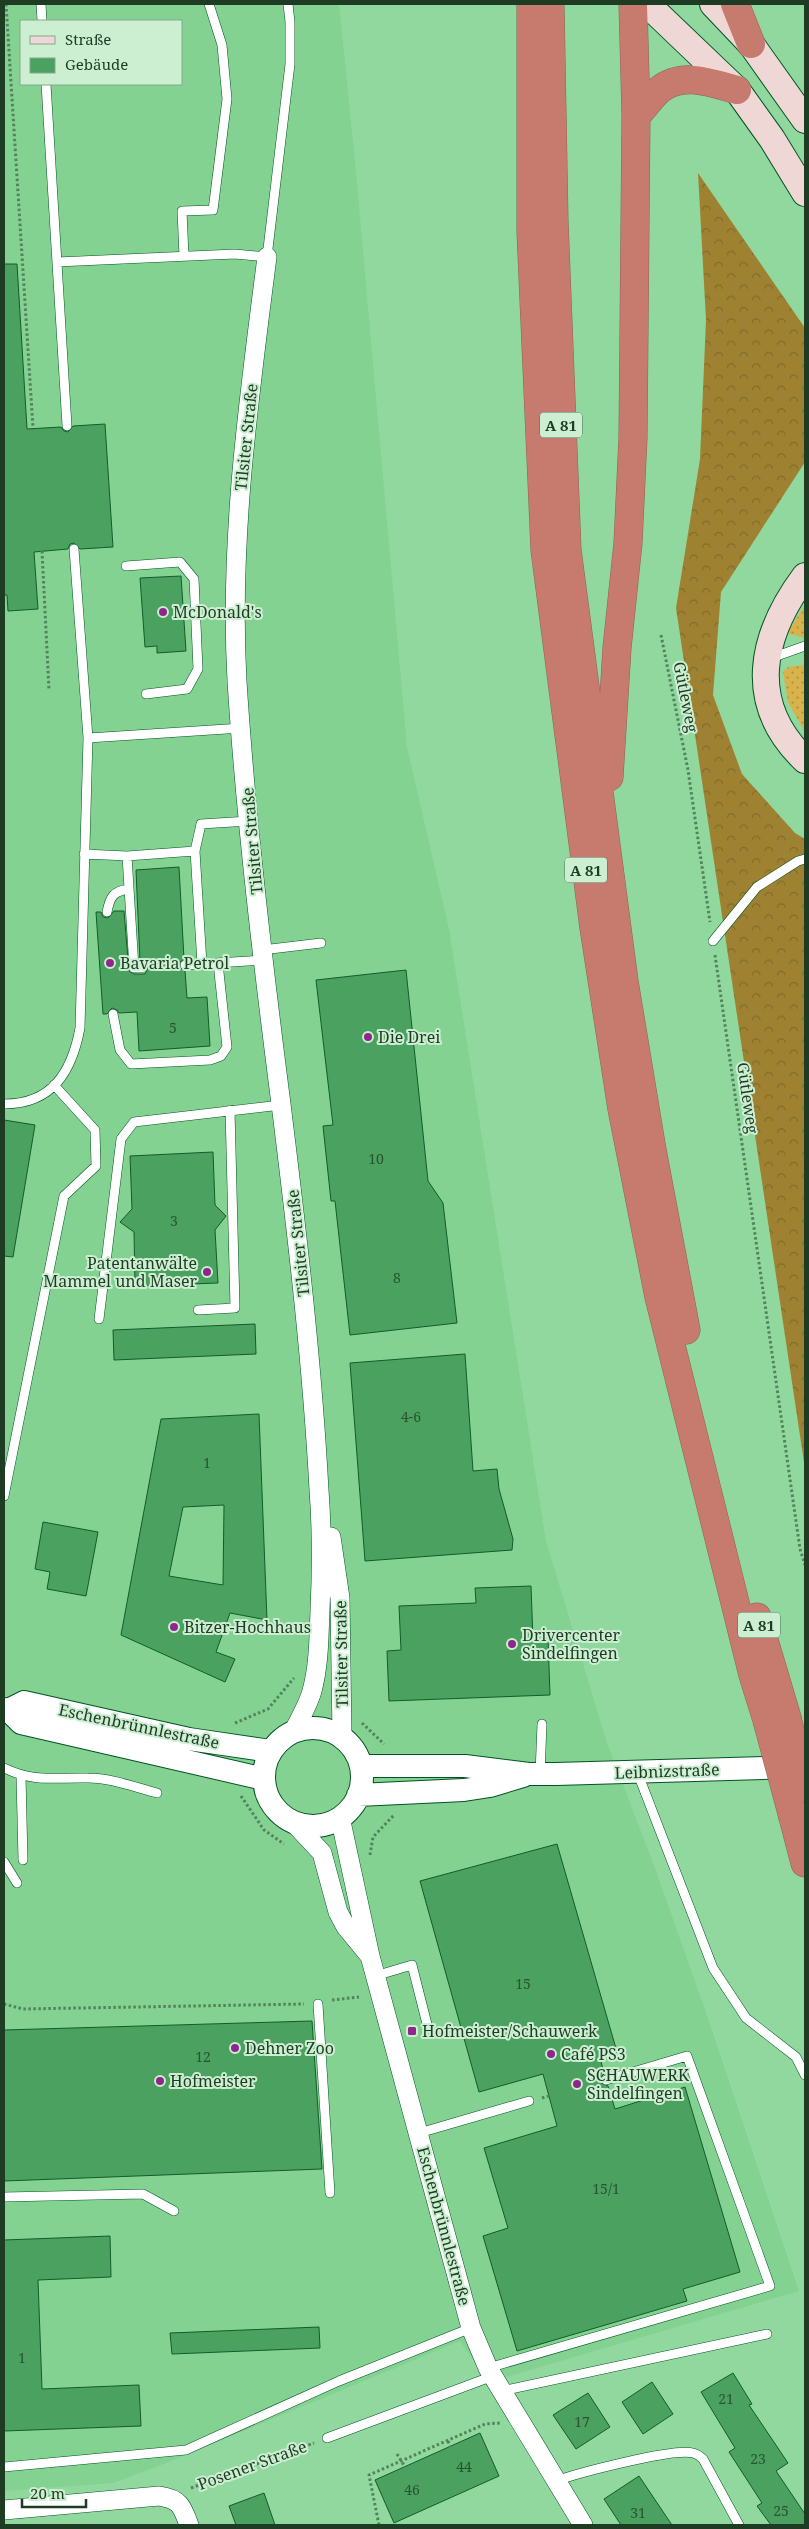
<svg xmlns="http://www.w3.org/2000/svg" width="809" height="2529" viewBox="0 0 809 2529" font-family="'Noto Serif',serif">
<defs>
<pattern id="grass-dots" width="8" height="8" patternUnits="userSpaceOnUse" patternTransform="scale(1.25)"><rect width="8" height="8" fill="#d8b24a"/><path d="M2 2h.1M6 6h.1" fill="none" stroke="#af923d" stroke-width="1.8" stroke-linecap="round"/></pattern>
<pattern id="forest-crowns" width="20" height="18" patternUnits="userSpaceOnUse" patternTransform="scale(1.25)"><rect width="20" height="18" fill="#9e8232"/><path d="M2 6a3 3 0 1 1 6 0M12 15a3 3 0 1 1 6 0" fill="none" stroke="#806c2a"/></pattern>
</defs>
<rect width="100%" height="100%" fill="#91d89e"/>
<!-- built -->
<path fill="#83d292" fill-rule="evenodd" d="M4,4H339L355,161L407,747L449,929L546,1541L607,1743L655,1868L710,2024L799,2291L489,2382L460,2341L166,2463L113,2483L4,2491ZM21,21H181V84H21Z"/>
<!-- grass -->
<path fill="url(#grass-dots)" d="M805,605V638L787,633Z
M805,665V732L788,702L783,672L788,667Z"/>
<!-- forest -->
<path fill="url(#forest-crowns)" d="M698,173L805,328V462L721,592L713,695L742,774L795,833L805,839V1469L676,608L700,459L706,320Z"/>
<!-- building -->
<path fill="#4ba15f" stroke="#115d2a" fill-rule="evenodd" d="M4,264H17L27,429L61,427L64,431L68,432L73,426L105,424L113,547L80,549L74,543L70,544L68,549L34,552L38,609L8,611L7,595H4Z
M181,576L186,651L157,653V646L145,647L140,578Z
M179,867L184,959L180,962L179,966L185,971L187,998L207,997L210,1046L139,1051L137,1012L119,1013L117,1010L112,1008L107,1014H103L96,912H101L103,917L108,918L114,911H124L129,971L134,974H145L148,968L146,963L140,962L136,870Z
M406,970L428,1181L443,1203L457,1323L350,1335L335,1201H331L323,1126L333,1125L316,980Z
M4,1120L35,1125L13,1257L4,1256Z
M213,1152L215,1205L226,1216L215,1230L218,1283L135,1286L134,1232L120,1222L132,1209L130,1156Z
M255,1324L256,1354L114,1360L113,1330Z
M465,1354L473,1471L497,1469L499,1489L513,1539L512,1550L365,1561L350,1363Z
M259,1414L267,1620L230,1613L216,1652L235,1659L225,1682L121,1635L161,1419ZM224,1505L223,1585L169,1576L183,1507Z
M43,1522L98,1532L86,1596L47,1589L50,1572L35,1569Z
M531,1586L533,1640L548,1639L550,1695L389,1701L387,1651L401,1650L399,1606L476,1603L475,1588Z
M557,1844L617,2052L600,2057L604,2074L600,2078V2082L608,2086L615,2109L685,2087L740,2272L683,2289L687,2301L517,2351L483,2236L508,2228L484,2148L557,2126L543,2074L479,2092L420,1881Z
M312,2021L322,2169L4,2181V2030Z
M110,2236L111,2277L38,2280L42,2389L139,2385L141,2426L4,2431V2240Z
M319,2327L320,2348L172,2354L170,2333Z
M733,2373L752,2404L749,2405L788,2463L776,2471L805,2514V2525H771L757,2506L762,2503L729,2452L735,2448L701,2392Z
M652,2382L673,2414L643,2434L622,2402Z
M588,2393L610,2427L576,2449L553,2415Z
M480,2433L499,2476L394,2523L375,2480Z
M639,2476L672,2525H621L604,2499Z
M264,2493L275,2525H236L229,2506Z"/>
<g fill="none" stroke-linecap="round" stroke-linejoin="round">
<!-- service casing -->
<g stroke="#015421" stroke-width="10">
<path id="service" d="M41,4L42,21
M46,84L67,426
M184,256L182,211L213,210L227,99L222,45L209,4
M57,262L235,254L267,257L290,64V22L288,4
M126,566L180,562L194,579L198,669L187,689L146,694
M771,658L805,646
M88,738L242,728
M84,854L127,856L195,851
M127,856L134,968H142
M107,912C110,897 113,891 129,889
M713,941L757,887L798,861L805,859
M262,950L321,943
M202,964L195,851L201,824L249,821
M185,965L263,960
M113,1014L120,1050L131,1064L210,1060L221,1056L227,1047L218,963
M4,1104C53,1104 72,1071 80,1028L88,738L74,549
M198,1310L235,1308L230,1110
M99,1319L121,1139L134,1122L281,1105
M4,1496L64,1196L96,1166L95,1130L54,1085
M4,1768C35,1783 55,1777 88,1778C111,1778 134,1787 157,1793
M540,1774L542,1724
M638,1774L713,1968L746,2018L796,2057L805,2075
M21,1776L23,1860
M4,1862L17,1883
M375,1976L412,1965L428,2028
M318,2004L330,2193
M419,2133L529,2101
M4,2197L143,2194L174,2211
M488,2368L770,2286L687,2056L606,2080
M502,2391L767,2334
M327,2438L493,2376
M4,2467L186,2450L339,2381L471,2328
M556,2481C578,2473 673,2448 693,2453C697,2454 700,2456 703,2459L739,2525"/>
</g>
<!-- minor casing -->
<g stroke="#015421" stroke-width="20">
<path id="minor" d="M267,257C249,398 229,539 237,681C246,822 263,964 281,1104C297,1233 312,1361 319,1490C322,1530 322,1569 320,1610C319,1636 319,1665 312,1691C308,1705 300,1719 293,1732
M331,1537L340,1598L342,1737
M340,1817L370,1956L471,2328L488,2368L583,2525
M293,1822L322,1853L338,1912L346,1927L369,1955
M4,2510L159,2496C180,2499 182,2506 189,2525"/>
</g>
<!-- tertiary casing -->
<g stroke="#015421" stroke-width="24">
<path id="tertiary" d="M4,1709L8,1710L21,1723L264,1779
M8,1710L24,1702L189,1739L271,1751
M264 1777a49 49 0 1 1 98 0a49 49 0 1 1-98 0Z
M361,1766H465L529,1774H556L797,1767
M358,1795L464,1790L490,1786L523,1776"/>
</g>
<!-- secondary casing -->
<g stroke="#015421" stroke-width="28">
<path id="secondary" d="M647,4L737,90L772,139L805,193
M713,4L751,44L805,120
M805,576C761,635 745,703 805,760"/>
</g>
<!-- motorway casing -->
<g stroke="#8c6454" stroke-width="29">
<path id="motorway" d="M531,4V232L545,550L594,928L622,1109L659,1297L753,1675L767,1720
M550,4L554,221L567,550L624,981L652,1150L686,1330
M735,4L751,44
M636,116C644,108 651,97 659,90C683,71 712,83 737,90
M609,777L617,648L628,543L633,438L636,116L633,4
M757,1617L787,1718
M793,1817L805,1863"/>
</g>
<!-- path -->
<path stroke="#53835c" stroke-width="3" stroke-dasharray="2.5 2.5" stroke-linecap="butt" d="M6,4L33,428
M42,551L49,690
M661,635L688,770L710,922
M715,955L800,1549L805,1565
M235,1723L268,1709L294,1678
M362,1723L384,1744
M241,1796L264,1830L284,1844
M370,1855L373,1837L394,1815
M332,2000L359,1997
M4,2004L23,2009L304,2004
M542,2098L549,2096
M448,2441L450,2447
M397,2454L405,2467
M191,2488L314,2443
M379,2525L369,2475L485,2424L500,2423"/>
<!-- service -->
<use href="#service" stroke="#fff" stroke-width="9"/>
<!-- minor -->
<use href="#minor" stroke="#fff" stroke-width="19"/>
<!-- tertiary -->
<use href="#tertiary" stroke="#fff" stroke-width="22"/>
<!-- secondary -->
<use href="#secondary" stroke="#eed7d4" stroke-width="26"/>
<!-- motorway -->
<use href="#motorway" stroke="#c77a6e" stroke-width="28"/>
<!-- motorway-bridge casing -->
<g stroke="#8c6454" stroke-width="29" stroke-linecap="butt">
<path id="motorway-bridge" d="M787,1718L804,1787
M767,1720L793,1817"/>
</g>
<!-- motorway-bridge -->
<use href="#motorway-bridge" stroke="#c77a6e" stroke-width="28"/>
</g>
<!-- markers -->
<g fill="#8e268b" stroke="#ccefd1" stroke-width="2">
<circle cx="163" cy="612" r="5"/>
<circle cx="110" cy="963" r="5"/>
<circle cx="368" cy="1037" r="5"/>
<circle cx="207" cy="1272" r="5"/>
<circle cx="174" cy="1627" r="5"/>
<circle cx="512" cy="1644" r="5"/>
<rect x="407" y="2026" width="10" height="10" rx="2.5"/>
<circle cx="235" cy="2048" r="5"/>
<circle cx="551" cy="2054" r="5"/>
<circle cx="160" cy="2081" r="5"/>
<circle cx="577" cy="2084" r="5"/>
</g>
<g text-anchor="middle" dominant-baseline="central" stroke-width="4" stroke-linejoin="round" paint-order="stroke">
<!-- number labels -->
<g font-size="14" fill="#295433">
<text x="173" y="1027">5</text>
<text x="376" y="1158">10</text>
<text x="174" y="1220">3</text>
<text x="397" y="1277">8</text>
<text x="411" y="1416">4-6</text>
<text x="207" y="1462">1</text>
<text x="523" y="1983">15</text>
<text x="203" y="2056">12</text>
<text x="606" y="2188">15/1</text>
<text x="22" y="2357">1</text>
<text x="726" y="2398">21</text>
<text x="582" y="2421">17</text>
<text x="758" y="2458">23</text>
<text x="464" y="2466">44</text>
<text x="412" y="2489">46</text>
<text x="781" y="2510">25</text>
<text x="638" y="2512">31</text>
</g>
<!-- shield labels -->
<g fill="#ccefd1" stroke="#527158" stroke-width="1">
<rect x="540" y="412.5" width="42" height="25" rx="4"/>
<rect x="565" y="857.5" width="42" height="25" rx="4"/>
<rect x="738" y="1612.5" width="42" height="25" rx="4"/>
</g>
<g font-size="15" font-weight="bold" fill="#1e3b24">
<text x="561" y="425">A 81</text>
<text x="586" y="870">A 81</text>
<text x="759" y="1625">A 81</text>
</g>
<!-- street labels -->
<g font-size="16" fill="#1e3b24" stroke="#ccefd1">
<text transform="translate(246 437) rotate(-84)">Tilsiter Straße</text>
<text transform="translate(686 697) rotate(79)">Gütleweg</text>
<text transform="translate(252 841) rotate(-95)">Tilsiter Straße</text>
<text transform="translate(748 1098) rotate(82)">Gütleweg</text>
<text transform="translate(298 1243) rotate(-96)">Tilsiter Straße</text>
<text transform="translate(341 1654) rotate(-91)">Tilsiter Straße</text>
<text transform="translate(139 1726) rotate(12)">Eschenbrünnlestraße</text>
<text transform="translate(667 1771) rotate(-2)">Leibnizstraße</text>
<text transform="translate(444 2226) rotate(75)">Eschenbrünnlestraße</text>
<text transform="translate(252 2465) rotate(-20)">Posener Straße</text>
</g>
<!-- poi labels -->
<g font-size="16" fill="#1e3b24" stroke="#ccefd1" text-anchor="start">
<text x="173" y="612">McDonald's</text>
<text x="120" y="963">Bavaria Petrol</text>
<text x="378" y="1037">Die Drei</text>
<text x="197" y="1263" text-anchor="end">Patentanwälte<tspan x="197" dy="18">Mammel und Maser</tspan></text>
<text x="184" y="1627">Bitzer-Hochhaus</text>
<text x="522" y="1635">Drivercenter<tspan x="522" dy="18">Sindelfingen</tspan></text>
<text x="422" y="2031">Hofmeister/Schauwerk</text>
<text x="245" y="2048">Dehner Zoo</text>
<text x="561" y="2054">Café PS3</text>
<text x="587" y="2075">SCHAUWERK<tspan x="587" dy="18">Sindelfingen</tspan></text>
<text x="170" y="2081">Hofmeister</text>
</g>
</g>
<!-- border -->
<rect width="809" height="2529" fill="none" stroke="#1e3b24" stroke-width="10"/>
<!-- legend -->
<rect x="20" y="20" width="162" height="65" fill="#ccefd1" stroke="#86a78c"/>
<rect x="30" y="36" width="25" height="8" fill="#eed7d4" stroke="#86a78c"/>
<text x="65" y="45" font-size="15" fill="#1e3b24">Straße</text>
<rect x="30" y="58" width="25" height="15" fill="#4ba15f" stroke="#86a78c"/>
<text x="65" y="70" font-size="15" fill="#1e3b24">Gebäude</text>
<!-- scale -->
<path d="M22 2499v8h64v-8" fill="none" stroke="#1e3b24" stroke-width="2.5"/>
<text x="30" y="2499" font-size="15" fill="#1e3b24" stroke="#ccefd1" stroke-width="4" paint-order="stroke">20 m</text>
</svg>
